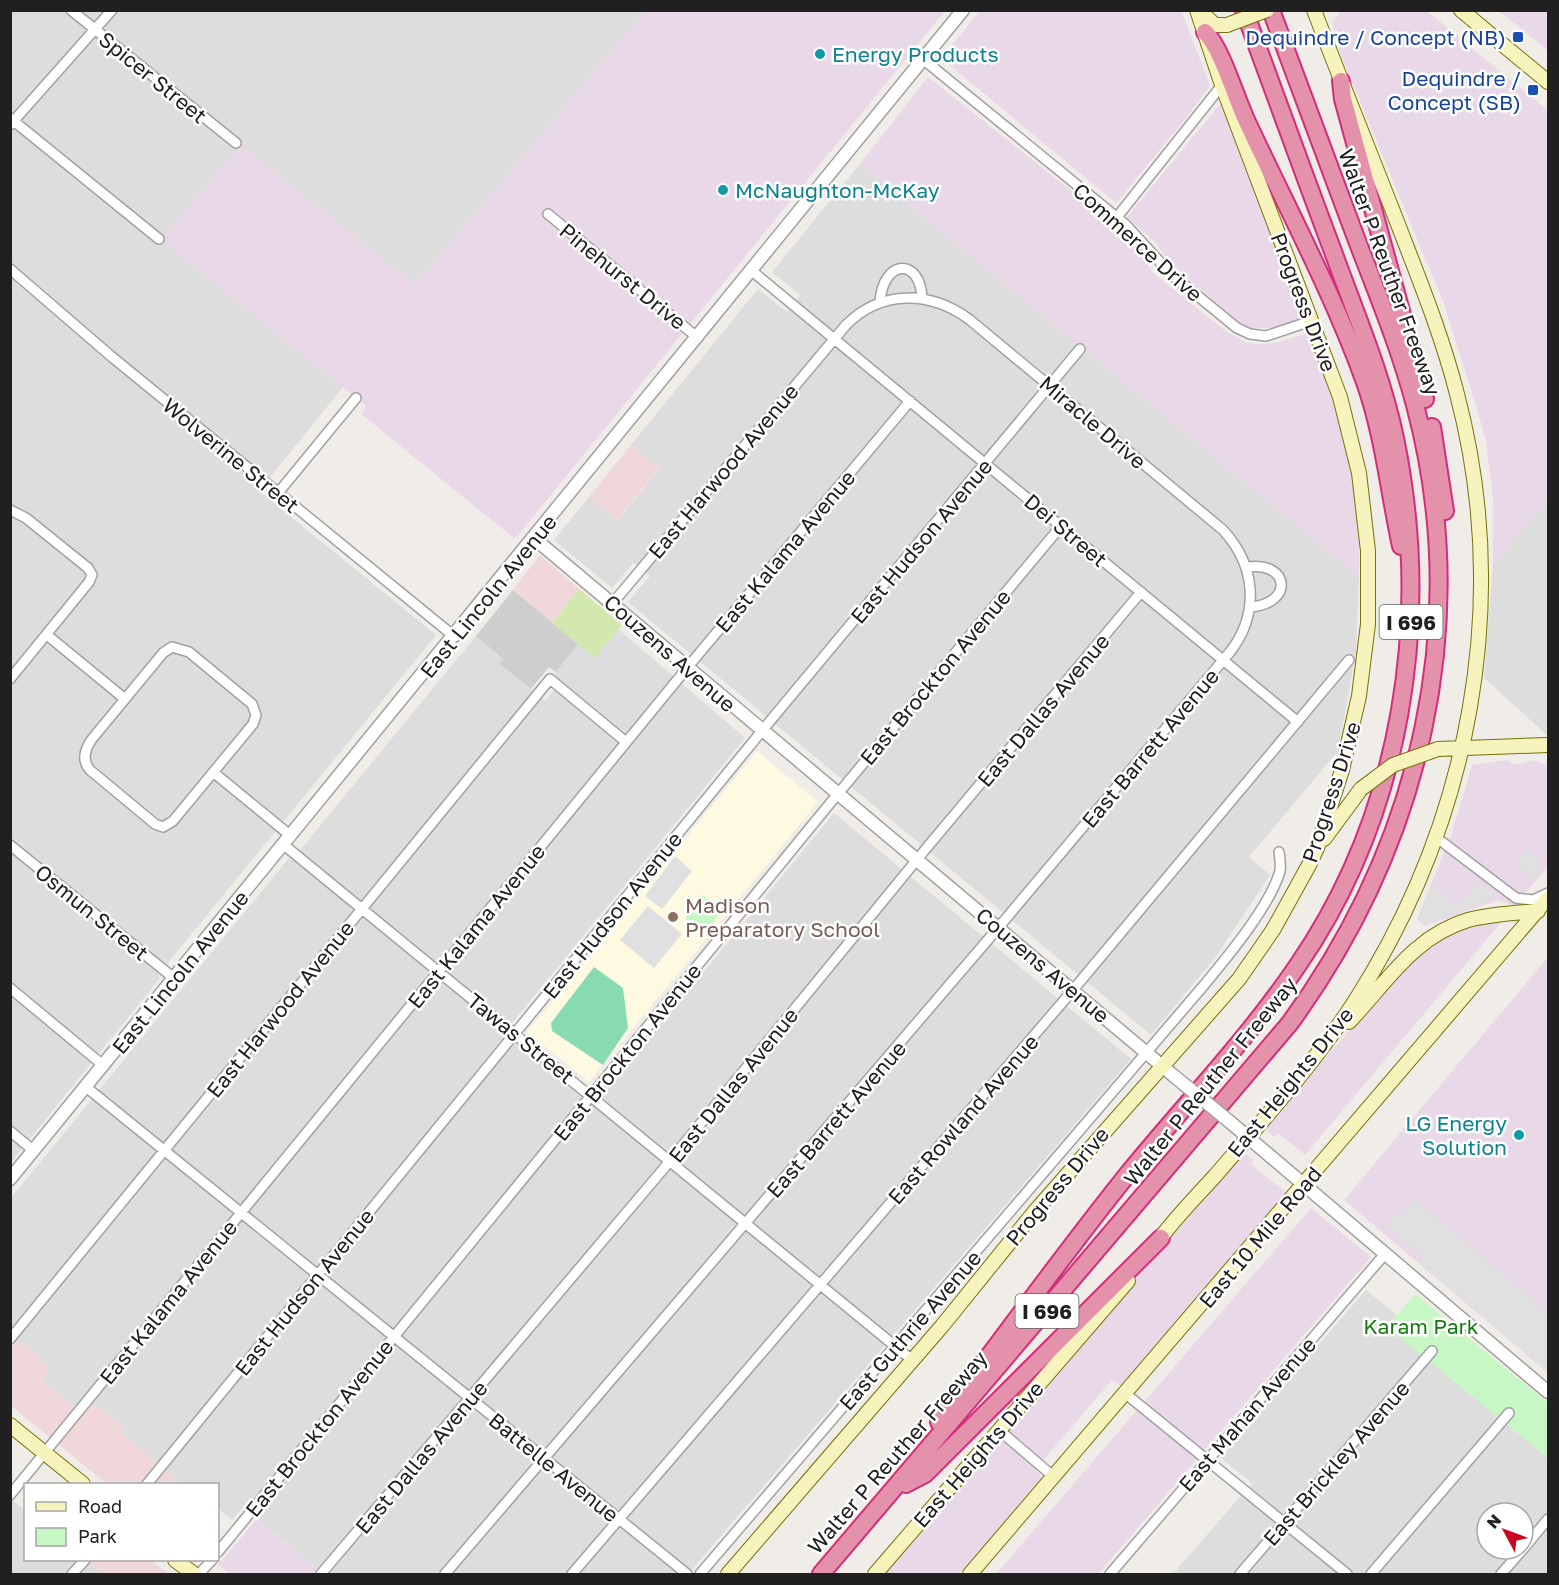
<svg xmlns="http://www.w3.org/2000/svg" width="1559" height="1585" viewBox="0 0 1559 1585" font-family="'Golos Text',sans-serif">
<rect width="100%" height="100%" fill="#f0ece7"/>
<!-- residential -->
<path fill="#dedddd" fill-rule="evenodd" d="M11,11H646L415,285L241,146L166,235L167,244L343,387L259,491L436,635L158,975L160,978L11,1162Z
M860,164L1359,576L1356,652L1338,751L1249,857L1270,875L1217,955L1151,1035L628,602L650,576L633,563L612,588L554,540L589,497L618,520L659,469L631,445L758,289L787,312L800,295L772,272Z
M1548,496V734H1546L1484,678L1493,564Z
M618,629L745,738L503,1034L517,1045L593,1107L834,813L1131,1059L688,1574H324L242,1508L232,1520L218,1508V1484H183L120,1433L124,1428L96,1405H72L40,1379L50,1367L11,1342V1198L289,858L292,860L476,636L503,659L499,664L545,701L554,690L556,672L578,644L595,657Z
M1366,1290L1397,1315L1388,1327L1548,1458V1574H1173L1252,1483L1221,1458ZM1487,1513H1523V1549H1487Z
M10,1498L25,1511L26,1560H86L104,1574H11Z"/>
<!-- commercial -->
<path fill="#f0d7d9" d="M631,445L659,468L617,520L589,497Z
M540,555L579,589L552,623L513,590Z
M10,1342H20L50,1367L41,1379L72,1405H96L124,1428L121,1433L183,1484H107L11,1406Z
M86,1560H150L169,1574H104Z"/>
<!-- industrial -->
<path fill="#e9d9e8" d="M646,11H945L515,539L361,414L366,406L167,244L165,236L241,145L415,285Z
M980,11H1181L1210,85L1186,118L1116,203L941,58Z
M1341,11H1427L1548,111V498L1493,564V498L1486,441L1478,412L1444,304L1338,48L1332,22Z
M1499,11H1548V51Z
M928,77L1119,229L1139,249L1152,272L1224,330L1245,342L1259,344L1276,343L1308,333L1312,337L1330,384L1353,472L1359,513V576L860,164Z
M1222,102L1305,317L1276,328H1251L1239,322L1168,261L1156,243L1127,217Z
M1507,760L1514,765L1534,760L1548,766V866L1515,906L1498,900L1425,926L1417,919L1452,833L1472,765Z
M1503,920L1305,1155L1279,1134L1274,1137L1267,1131L1269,1124L1377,998L1424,948L1458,929Z
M1548,957V1373L1344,1200Z
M1246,1154L1253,1160L1251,1164L1286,1193L1121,1386L1112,1380L1046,1457L1035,1471L1042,1477L1041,1479L959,1574H882L1237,1161Z
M1311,1208L1371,1257L1098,1574H996Z
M256,1520L324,1574H230L218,1565Z"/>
<!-- education -->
<path fill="#fefae2" d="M757,751L818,802L589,1082L527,1032Z"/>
<!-- religious -->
<path fill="#cecece" d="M513,590L578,644L556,672L549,667L531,689L499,664L503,659L476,636Z"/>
<!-- grass -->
<path fill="#d2e8af" d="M579,589L622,625L595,658L552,623Z"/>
<!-- park -->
<path fill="#c8f7c6" d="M703,895L722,911L704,933L685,918Z
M1415,1294L1548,1403V1458L1387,1327Z"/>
<!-- pitch -->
<path fill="#88dbb1" d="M594,967L623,988L628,1028L603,1065L552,1031L551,1023Z"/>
<!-- parking -->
<path fill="#e0e0e0" d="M1526,849L1544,865L1534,878L1515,862Z
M675,856L692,871L662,909L645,896Z
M1479,881L1495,894L1486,901L1426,924L1418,918L1432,884L1458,905Z
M648,906L682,934L654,968L620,940Z
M1415,1199L1548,1312V1372L1420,1263L1424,1258L1385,1225L1395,1214L1400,1217Z"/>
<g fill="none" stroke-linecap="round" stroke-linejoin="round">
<!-- minor casing -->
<g stroke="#a1a1a1" stroke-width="12">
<path id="minor" d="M71,10L236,143
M924,60L1126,225L1171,274L1237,328L1250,334L1266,336L1311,321
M10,118L159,239
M10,125L112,10
M548,214L698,338
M1117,217L1222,85
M10,269L112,357L455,637
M752,271L1298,722
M880,302C883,259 920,257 922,298
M278,493L356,398
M10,510L26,518L88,568L92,575L89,582L10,679
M1247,567C1290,561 1294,604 1250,607
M47,635L125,699
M172,647L189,652L252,704L256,715L253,724L173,821L163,827L155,824L90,770C81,760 85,749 92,739L163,653Z
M213,772L291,836
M1437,838L1516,898L1533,900L1548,893
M10,845L175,979
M284,845L912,1360
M10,988L104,1066
M86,1087L687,1574
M10,1131L34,1151
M10,1339L550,679L626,742
M1126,1394L1347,1574
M999,1430L1054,1477
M147,1484L761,732L1080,349
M10,1495L687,668L910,401
M1523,1549L1548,1519
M218,1552L827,807L1061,526
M72,1574L85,1560
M199,1574L212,1560
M321,1574L665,1167L924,851L1141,592
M445,1574L998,928L1230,652C1260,613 1256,566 1223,530L970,320C931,291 882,289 846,325L612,604
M572,1574L1073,990L1349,660
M700,1574L1205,984C1228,956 1270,906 1280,871C1281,865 1280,859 1279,852
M1110,1574L1384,1255
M1240,1574L1432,1351
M1371,1574L1509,1413
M1501,1574L1523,1549"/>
</g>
<!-- tertiary casing -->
<g stroke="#a1a1a1" stroke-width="15">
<path id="tertiary" d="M535,539L1174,1076
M1230,1122L1548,1392
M10,1179L963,10"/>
</g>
<!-- secondary casing -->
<g stroke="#747209" stroke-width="16">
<path id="secondary" d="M1199,10L1215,25H1227
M1461,10L1548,82
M1438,749L1548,745
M1324,839L1361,789
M1349,1022C1386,983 1414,936 1468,920C1491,914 1515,913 1538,911
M1156,1244C1173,1220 1194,1199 1214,1177C1263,1120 1314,1064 1355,1001C1470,821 1512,603 1457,394C1444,343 1425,294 1406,245C1376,167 1344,89 1314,10
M10,1425L83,1484
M175,1560L194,1574
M728,1574L942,1326L1036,1210L1239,979L1273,930L1309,865L1317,848L1342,770L1359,696L1368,624V551L1359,473L1340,397L1222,85L1197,10
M875,1574L1128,1281
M970,1574L1548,898"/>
</g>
<!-- motorway casing -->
<g stroke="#d42d7b" stroke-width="20">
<path id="motorway" d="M1205,32C1221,47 1236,99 1247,122C1287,208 1333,293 1365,382C1384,436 1389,491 1401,546
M1341,81L1343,99L1425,399
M1432,427L1445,511
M939,1422C1002,1340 1062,1256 1127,1175C1184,1105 1248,1039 1298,965C1403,812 1432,618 1395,438C1382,376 1357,317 1335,257C1304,175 1275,93 1244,10
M906,1484L925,1474L1161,1238
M821,1574L1290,1023C1421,843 1473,623 1415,405C1400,348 1377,293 1356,238C1327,162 1300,86 1271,10"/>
</g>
<!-- minor -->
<use href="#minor" stroke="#fff" stroke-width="9"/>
<!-- tertiary -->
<use href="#tertiary" stroke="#fff" stroke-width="12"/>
<!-- secondary -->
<use href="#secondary" stroke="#f7f3bd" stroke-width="14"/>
<!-- motorway -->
<use href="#motorway" stroke="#e492ab" stroke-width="16"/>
<!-- tertiary-bridge casing -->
<g stroke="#a1a1a1" stroke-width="15" stroke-linecap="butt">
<path id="tertiary-bridge" d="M1174,1076L1230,1122"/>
</g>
<!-- secondary-bridge casing -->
<g stroke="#747209" stroke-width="16" stroke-linecap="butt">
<path id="secondary-bridge" d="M1227,25L1267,10
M1361,789L1393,765L1438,749"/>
</g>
<!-- tertiary-bridge -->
<use href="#tertiary-bridge" stroke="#fff" stroke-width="12"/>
<!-- secondary-bridge -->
<use href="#secondary-bridge" stroke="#f7f3bd" stroke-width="14"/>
</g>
<!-- markers -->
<g fill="#1a4fb4" stroke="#fff" stroke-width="2">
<rect x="1512" y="31" width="12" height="12" rx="3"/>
<rect x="1527" y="84" width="12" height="12" rx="3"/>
</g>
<g fill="#0f9aa8" stroke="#fff" stroke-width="2">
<circle cx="820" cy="54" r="6"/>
<circle cx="723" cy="190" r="6"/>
<circle cx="1519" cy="1135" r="6"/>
</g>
<circle fill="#8d6e63" stroke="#fff" stroke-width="2" cx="673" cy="917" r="6"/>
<g text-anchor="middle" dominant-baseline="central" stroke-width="5" stroke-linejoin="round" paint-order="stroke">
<!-- shield labels -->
<g fill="#fff" stroke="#636363" stroke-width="1.5">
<rect x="1379.5" y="605" width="63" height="34" rx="4.5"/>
<rect x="1015.5" y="1294" width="63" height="34" rx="4.5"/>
</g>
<g font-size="20" font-weight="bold" fill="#202020">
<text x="1411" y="622">I 696</text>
<text x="1047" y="1311">I 696</text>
</g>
<!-- transit labels -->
<g font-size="21" fill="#164399" stroke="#fff" text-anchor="end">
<text x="1506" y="37">Dequindre / Concept (NB)</text>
<text x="1521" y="78">Dequindre /<tspan x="1521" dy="24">Concept (SB)</tspan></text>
</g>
<!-- culture labels -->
<g font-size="21" fill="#0d838f" stroke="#fff" text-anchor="start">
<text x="832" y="54">Energy Products</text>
<text x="735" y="190">McNaughton-McKay</text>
<text x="1507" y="1123" text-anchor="end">LG Energy<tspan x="1507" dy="24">Solution</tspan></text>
</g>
<!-- street labels -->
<g font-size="21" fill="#202020" stroke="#fff">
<text transform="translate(153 77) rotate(39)">Spicer Street</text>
<text transform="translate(1138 242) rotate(42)">Commerce Drive</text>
<text transform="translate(1390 272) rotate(70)">Walter P Reuther Freeway</text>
<text transform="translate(623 276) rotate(39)">Pinehurst Drive</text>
<text transform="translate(1304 302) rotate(69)">Progress Drive</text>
<text transform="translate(1093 422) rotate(40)">Miracle Drive</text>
<text transform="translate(231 455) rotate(39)">Wolverine Street</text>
<text transform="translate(723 471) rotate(-50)">East Harwood Avenue</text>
<text transform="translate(1066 530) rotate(40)">Dei Street</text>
<text transform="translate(921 541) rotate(-50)">East Hudson Avenue</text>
<text transform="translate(785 551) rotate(-50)">East Kalama Avenue</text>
<text transform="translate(488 596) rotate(-51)">East Lincoln Avenue</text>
<text transform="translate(670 653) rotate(41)">Couzens Avenue</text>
<text transform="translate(935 677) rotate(-50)">East Brockton Avenue</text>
<text transform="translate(1043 710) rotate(-50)">East Dallas Avenue</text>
<text transform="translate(1150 748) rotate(-50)">East Barrett Avenue</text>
<text transform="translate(1331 792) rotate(-72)">Progress Drive</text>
<text transform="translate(92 912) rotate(39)">Osmun Street</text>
<text transform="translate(612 915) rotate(-51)">East Hudson Avenue</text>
<text transform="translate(476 926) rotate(-51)">East Kalama Avenue</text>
<text transform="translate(1043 965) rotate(40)">Couzens Avenue</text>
<text transform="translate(180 972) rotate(-51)">East Lincoln Avenue</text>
<text transform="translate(280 1009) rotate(-51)">East Harwood Avenue</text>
<text transform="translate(521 1038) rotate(39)">Tawas Street</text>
<text transform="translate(627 1052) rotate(-51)">East Brockton Avenue</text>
<text transform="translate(1210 1081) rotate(-51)">Walter P Reuther Freeway</text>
<text transform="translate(1290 1082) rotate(-51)">East Heights Drive</text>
<text transform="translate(733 1085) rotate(-51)">East Dallas Avenue</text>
<text transform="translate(836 1119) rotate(-49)">East Barrett Avenue</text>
<text transform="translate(963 1119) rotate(-49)">East Rowland Avenue</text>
<text transform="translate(1057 1186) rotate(-50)">Progress Drive</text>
<text transform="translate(1260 1237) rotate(-50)">East 10 Mile Road</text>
<text transform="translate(304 1292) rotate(-51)">East Hudson Avenue</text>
<text transform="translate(168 1302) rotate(-51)">East Kalama Avenue</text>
<text transform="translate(910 1330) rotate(-49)">East Guthrie Avenue</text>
<text transform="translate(1247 1414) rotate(-49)">East Mahan Avenue</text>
<text transform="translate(319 1428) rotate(-51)">East Brockton Avenue</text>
<text transform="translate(897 1452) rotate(-49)">Walter P Reuther Freeway</text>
<text transform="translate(978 1454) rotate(-49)">East Heights Drive</text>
<text transform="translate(421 1457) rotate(-50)">East Dallas Avenue</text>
<text transform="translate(1336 1463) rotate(-49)">East Brickley Avenue</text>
<text transform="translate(554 1467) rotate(39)">Battelle Avenue</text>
</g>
<!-- education labels -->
<g font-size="21" fill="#785e54" stroke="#fff" text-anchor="start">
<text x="685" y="905">Madison<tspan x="685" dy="24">Preparatory School</tspan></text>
</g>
<!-- park labels -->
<g font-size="21" fill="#157b10" stroke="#fff">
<text x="1421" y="1326">Karam Park</text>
</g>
</g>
<!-- border -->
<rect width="1559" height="1585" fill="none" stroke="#202020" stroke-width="24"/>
<!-- legend -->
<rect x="24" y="1483" width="195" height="78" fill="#ffffff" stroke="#a6a6a6" stroke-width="1.5"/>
<rect x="36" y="1502" width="30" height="9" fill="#f7f3bd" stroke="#a6a6a6" stroke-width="1.5"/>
<text x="78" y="1513" font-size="18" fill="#202020">Road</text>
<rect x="36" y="1528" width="30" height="18" fill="#c8f7c6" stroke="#a6a6a6" stroke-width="1.5"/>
<text x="78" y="1543" font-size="18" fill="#202020">Park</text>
<!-- north arrow -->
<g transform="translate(1505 1531) rotate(311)"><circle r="28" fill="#ffffff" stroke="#a6a6a6" stroke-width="1.5"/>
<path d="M0-4.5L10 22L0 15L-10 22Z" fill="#c70820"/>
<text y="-9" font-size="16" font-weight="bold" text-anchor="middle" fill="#202020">N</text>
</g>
</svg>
